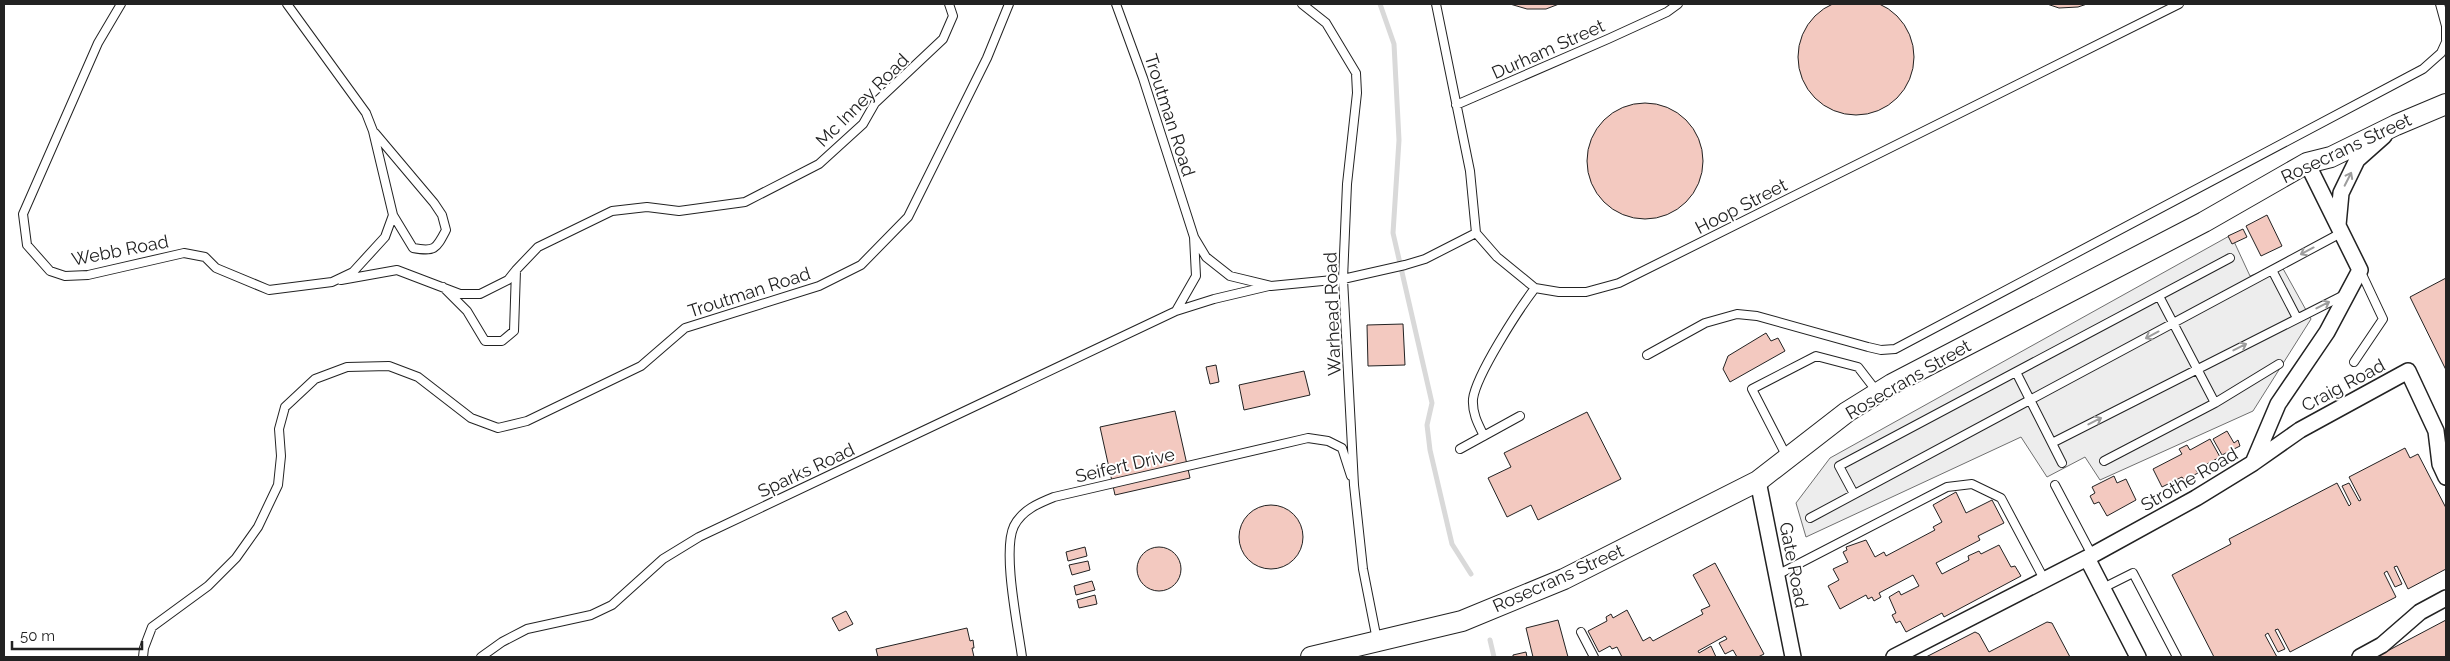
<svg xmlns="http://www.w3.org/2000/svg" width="2450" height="661" viewBox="0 0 2450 661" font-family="Raleway,sans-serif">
<rect width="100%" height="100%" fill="#fff"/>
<!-- parking -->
<path fill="#ededed" stroke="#6f6f6f" d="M2231,235L2250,276L2281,265L2311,319L2253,411L2100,480L2085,457L2047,477L2021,437L1806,537L1796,503L1830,458Z"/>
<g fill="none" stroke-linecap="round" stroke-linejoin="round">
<!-- stream -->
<path stroke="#d9d9d9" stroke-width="5" d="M1380,4L1394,44L1399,140L1393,233L1432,403L1427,425L1430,450L1452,544L1471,574
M1490,640L1494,657"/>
</g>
<!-- building -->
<path fill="#f3c9c0" stroke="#222" d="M1798 57a58 58 0 1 1 116 0a58 58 0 1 1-116 0Z
M1510,4H1559L1546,9H1527Z
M2047,4H2087L2078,7L2059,8Z
M1587 161a58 58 0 1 1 116 0a58 58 0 1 1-116 0Z
M2267,215L2282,246L2261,256L2246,226Z
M2243,229L2247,237L2232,244L2228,236Z
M2446,278V370L2410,297Z
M1403,324L1405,365L1368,366L1367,325Z
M1766,333L1771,341L1778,338L1785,351L1730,382L1723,369L1728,356Z
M1216,365L1219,382L1210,384L1206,367Z
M1304,371L1310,395L1244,410L1239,385Z
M1175,411L1190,478L1115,495L1100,427Z
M1587,412L1621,479L1538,520L1531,505L1507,517L1488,478L1511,467L1504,453Z
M2227,431L2234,443L2238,440L2240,446L2222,455L2213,439Z
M2210,439L2220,457L2196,470L2198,473L2184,480L2182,477L2162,487L2153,469L2182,454L2179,449L2187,445L2190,450Z
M2405,448L2410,458L2418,454L2446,508V569L2408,589L2397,566L2394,567L2402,584L2395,587L2387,571L2384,573L2396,597L2290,652L2278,629L2275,630L2285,649L2278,652L2268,633L2265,635L2277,657H2214L2172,575L2231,544L2229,539L2337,483L2349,506L2351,504L2342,486L2349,483L2359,501L2361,500L2349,477Z
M2114,476L2117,483L2126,479L2136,500L2107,516L2099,502L2094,504L2090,496L2095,493L2092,487Z
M1956,492L1966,513L1992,500L2004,523L1978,536L1980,540L1936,563L1942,574L1969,560L1968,556L1979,551L1981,554L1999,545L2011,567L2015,566L2021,576L1944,617L1942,613L1906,632L1900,621L1896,623L1892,615L1896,613L1889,597L1899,591L1901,595L1919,586L1913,575L1879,593L1881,597L1874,601L1872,597L1868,599L1866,595L1840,609L1828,586L1839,580L1833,569L1848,562L1843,552L1847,550L1846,547L1866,540L1875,557L1884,552L1886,556L1935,530L1933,527L1942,522L1933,505Z
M1239 537a32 32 0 1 1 64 0a32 32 0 1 1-64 0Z
M1085,547L1087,556L1068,561L1066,552Z
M1137 569a22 22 0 1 1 44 0a22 22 0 1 1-44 0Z
M1088,561L1090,570L1072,575L1069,565Z
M1715,563L1764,654L1758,657H1737L1733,650L1725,654L1719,643L1727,639L1725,636L1698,651L1699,653L1711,646L1716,657H1622L1617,647L1612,649L1610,646L1599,652L1588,631L1607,621L1606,617L1611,614L1613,618L1627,610L1643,641L1650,637L1653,641L1703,614L1701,610L1710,606L1693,575Z
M1092,581L1095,590L1076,595L1074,586Z
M1095,595L1097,604L1079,608L1077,600Z
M846,611L853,624L839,631L832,618Z
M1558,620L1568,657H1533L1526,628Z
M2446,620V657H2376Z
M2047,622L2052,623L2070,657H1926L1975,632L1979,634L1989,652Z
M967,628L970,641L973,640L974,648H972L974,657H878L876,649Z
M1526,652L1527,657H1513V655Z"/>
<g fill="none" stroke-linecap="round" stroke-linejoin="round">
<!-- service casing -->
<g stroke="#222" stroke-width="10">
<path id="service" d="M121,4L98,43L23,214L27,245L50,271L65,276L88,275L184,253L205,257L216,268L269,290L332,282L353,272L385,237L393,215L373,131L366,113L287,4
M1116,4L1143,78L1194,237L1206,257L1230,276L1271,286L1343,279L1405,265L1425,259L1476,233
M1302,4L1326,23L1356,73L1357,93L1347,184L1343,279L1354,485L1363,569L1377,640
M1436,4L1470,171L1476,233L1497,257L1535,288L1559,292H1586L1619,283L2179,4
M2440,4L2446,26V40
M1456,105L1608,39L1667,12L1678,4
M375,133L434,203L442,215L446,230C436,249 435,252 413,248L393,215
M2272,270L2297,318
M341,280L397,270L460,294H480L508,280L516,270
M443,287L467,311L485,341H502L514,331L516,270L538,247L612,211L647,207L679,211L745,202L819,164L863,124L875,103L943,39L953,16L949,4
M2159,296L2215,403
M1176,311L1214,299L1269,286
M1647,355L1705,323L1737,314L1757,316L1868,347L1881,350L1895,349L2423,69L2441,53L2446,42
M2354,362L2383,319L2360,270
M2016,372L2062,463
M1484,436C1478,424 1472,413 1473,399C1476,375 1519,309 1535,288
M2052,443L2344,295
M1460,449L1520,416
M1787,457L1752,389L1816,356L1858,367L1878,393
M2104,461L2215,403L2279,364
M2055,485L2092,555
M1854,494L1839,466L2230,258
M1810,518L2341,233
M1777,575L1947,487L1972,484L2001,498L2044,579
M2103,588L2133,573L2177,657
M1581,632L1594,657
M143,657L144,648L152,627L208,586L236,558L258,527L278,485L281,456L279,429L285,407L315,379L347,367L389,366L418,377L471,418L498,428L527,421L641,366L685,328L819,286L861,265L908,217L987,58L1009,4
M481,657L502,642L527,629L591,615L612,605L663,559L699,537L1176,311L1196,276L1194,237
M1022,657C1018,627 1002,551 1014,526C1022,510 1039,503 1054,497L1308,438L1328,441L1342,448L1351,476"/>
</g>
<!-- minor casing -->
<g stroke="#222" stroke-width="18">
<path id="minor" d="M2338,225L2341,193L2357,160L2384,136
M2253,463L2300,430L2408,371L2436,431L2440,464L2446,477
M1758,481L1793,657
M2087,558L2138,657
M1894,657L2087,558L2196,498L2253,463L2278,404L2327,332L2360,270L2307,163
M2360,657L2382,645L2420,612L2446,598"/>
</g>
<!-- tertiary casing -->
<g stroke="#222" stroke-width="22">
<path id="tertiary" d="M1311,657L1462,621L1564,579L1758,481L1847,412L1892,384L2204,222L2307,163L2331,157L2396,125L2446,104"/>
</g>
<!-- service -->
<use href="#service" stroke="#fff" stroke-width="8"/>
<!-- minor -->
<use href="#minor" stroke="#fff" stroke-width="15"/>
<!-- tertiary -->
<use href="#tertiary" stroke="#fff" stroke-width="20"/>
</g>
<!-- one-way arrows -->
<defs><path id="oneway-shaft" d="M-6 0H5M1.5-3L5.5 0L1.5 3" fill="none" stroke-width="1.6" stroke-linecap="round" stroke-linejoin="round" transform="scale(1.25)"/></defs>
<g stroke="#9c9c9c">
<use href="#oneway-shaft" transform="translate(2348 179) rotate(-63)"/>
<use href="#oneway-shaft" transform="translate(2307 251) rotate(152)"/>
<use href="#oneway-shaft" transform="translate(2323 305) rotate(-27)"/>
<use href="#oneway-shaft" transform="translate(2152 335) rotate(152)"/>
<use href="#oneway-shaft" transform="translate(2240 347) rotate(-27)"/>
<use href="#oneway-shaft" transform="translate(2095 421) rotate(-27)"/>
</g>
<g text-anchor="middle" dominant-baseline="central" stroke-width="4" stroke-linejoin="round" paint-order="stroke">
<!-- street labels -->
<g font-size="18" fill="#222" stroke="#fff">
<text transform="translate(1548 49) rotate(-24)">Durham Street</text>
<text transform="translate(862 100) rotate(-45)">Mc Inney Road</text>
<text transform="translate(1170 115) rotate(72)">Troutman Road</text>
<text transform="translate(2346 148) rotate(-25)">Rosecrans Street</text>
<text transform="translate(1741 206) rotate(-27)">Hoop Street</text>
<text transform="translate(120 250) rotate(-11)">Webb Road</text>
<text transform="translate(749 292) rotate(-18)">Troutman Road</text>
<text transform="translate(1332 314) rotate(-92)">Warhead Road</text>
<text transform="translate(1908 379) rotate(-30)">Rosecrans Street</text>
<text transform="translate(2343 385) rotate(-28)">Craig Road</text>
<text transform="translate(1125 465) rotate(-13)">Seifert Drive</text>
<text transform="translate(806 470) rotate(-25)">Sparks Road</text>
<text transform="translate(2189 479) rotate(-30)">Strothe Road</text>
<text transform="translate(1794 565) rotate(79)">Gate Road</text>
<text transform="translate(1558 578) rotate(-24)">Rosecrans Street</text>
</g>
</g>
<!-- border -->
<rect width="2450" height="661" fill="none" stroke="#222222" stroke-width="10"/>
<!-- scale -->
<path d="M12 641v8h130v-8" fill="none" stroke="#222222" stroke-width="2.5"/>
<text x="20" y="641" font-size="15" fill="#222222" stroke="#ffffff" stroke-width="4" paint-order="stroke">50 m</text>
</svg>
